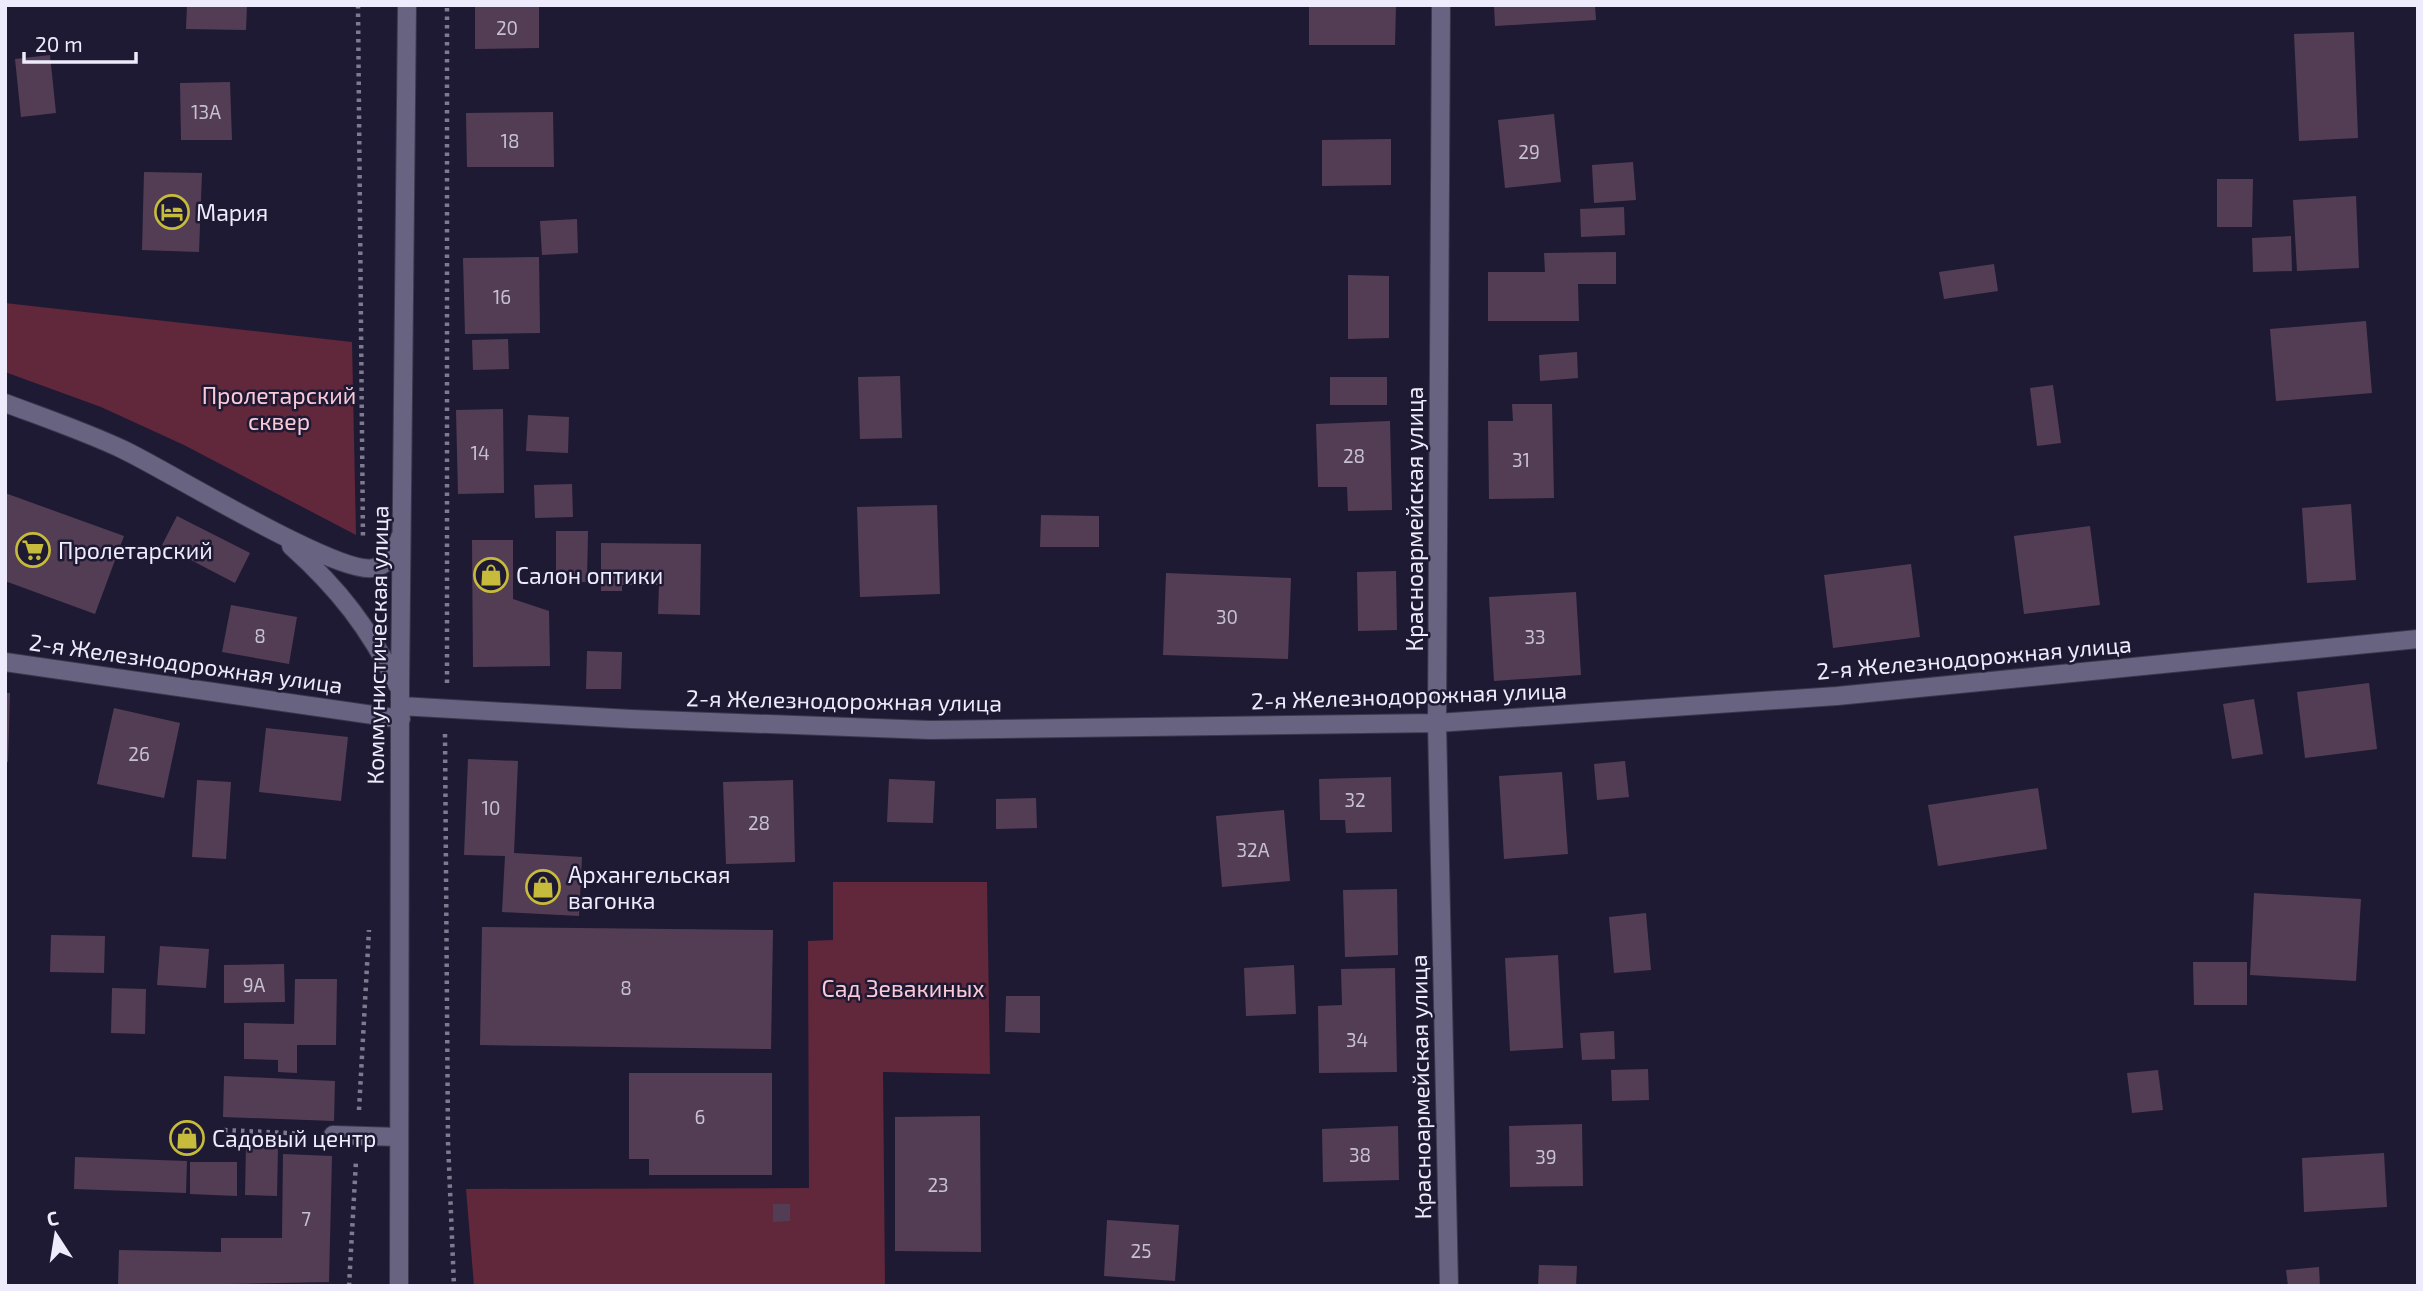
<svg xmlns="http://www.w3.org/2000/svg" width="2423" height="1291" viewBox="0 0 2423 1291" font-family="'Exo 2',sans-serif">
<rect width="100%" height="100%" fill="#1f1a33"/>
<!-- green -->
<path fill="#61273b" d="M5,303L352,342L356,535L184,445L101,407L5,372Z
M833,882H987L990,1074L883,1072L885,1286H474L466,1189L809,1188L808,941L833,940Z"/>
<!-- building -->
<path fill="#533d54" d="M187,5H247L246,30L186,29Z
M475,5H539V48L475,49Z
M1309,5H1396L1395,45H1309Z
M1494,5H1595L1596,20L1495,26Z
M2354,32L2358,138L2299,141L2294,34Z
M50,55L56,113L21,117L15,59Z
M230,82L232,140H181L180,83Z
M553,112L554,167H467L466,113Z
M1554,114L1561,182L1505,188L1498,120Z
M1391,139V185L1322,186V140Z
M1633,162L1636,200L1594,203L1592,165Z
M144,172L202,173L199,252L142,250Z
M2217,179H2253L2252,227H2217Z
M2356,196L2359,268L2297,271L2293,200Z
M1624,207L1625,235L1581,237L1580,209Z
M577,219L578,253L542,255L540,221Z
M2291,236L2292,271L2253,272L2252,238Z
M1616,252V284H1578L1579,321H1488V272H1545L1544,253Z
M539,257L540,333L465,334L463,258Z
M1994,264L1998,291L1944,299L1939,272Z
M1348,275L1389,276V338L1348,339Z
M2366,321L2372,393L2276,401L2270,329Z
M508,339L509,369L473,370L472,340Z
M1577,352L1578,378L1540,381L1539,355Z
M900,376L902,438L860,439L858,377Z
M1330,377H1387V405H1330Z
M2053,385L2061,443L2037,446L2030,388Z
M1512,404H1552L1554,498L1489,499L1488,421H1513Z
M503,409L504,493L458,494L456,410Z
M528,415L569,417L568,453L526,451Z
M1390,421L1392,510L1348,511L1347,487H1318L1316,424Z
M572,484L573,517L535,518L534,485Z
M5,493L124,536L95,614L5,581Z
M2351,504L2356,580L2307,583L2302,508Z
M937,505L940,594L860,597L857,507Z
M1041,515L1099,516V547H1040Z
M177,516L250,553L235,583L162,545Z
M2090,526L2100,605L2024,614L2014,536Z
M556,531H588L587,582H556Z
M472,540H513V599L549,611L550,666L473,667Z
M601,543L701,544L700,615L658,614L659,585H622V591H601Z
M1911,564L1920,637L1833,648L1824,575Z
M1396,571L1397,630L1358,631L1357,572Z
M1166,573L1291,578L1288,659L1163,655Z
M1576,592L1581,675L1494,681L1489,597Z
M231,605L297,617L289,664L222,652Z
M587,651L622,652L621,689H586Z
M2369,683L2377,749L2305,758L2297,692Z
M5,693H10L8,762H5Z
M2254,699L2263,754L2232,759L2223,704Z
M114,708L180,723L164,798L97,784Z
M266,728L348,737L341,801L259,792Z
M468,759L518,761L514,853L582,857L579,916L502,912L505,856L464,855Z
M1625,761L1629,797L1597,800L1594,764Z
M1562,772L1568,854L1504,859L1499,776Z
M1391,777L1392,832L1346,833L1345,820H1320L1319,779Z
M889,779L935,781L933,823L887,822Z
M197,780L231,782L226,859L192,857Z
M793,780L795,862L726,864L723,782Z
M2038,788L2047,849L1938,866L1928,805Z
M1036,798L1037,828L996,829V799Z
M1284,810L1290,881L1222,887L1216,816Z
M1397,889L1398,955L1345,957L1343,890Z
M2254,893L2361,899L2356,981L2250,975Z
M1646,913L1651,970L1614,973L1609,917Z
M482,927L773,930L771,1049L480,1045Z
M51,935L105,936L104,973L50,972Z
M160,946L209,949L206,988L157,985Z
M1558,955L1563,1048L1510,1051L1505,958Z
M2193,962H2247V1005H2194Z
M284,964L285,1002L224,1003V965Z
M1294,965L1296,1014L1246,1016L1244,968Z
M1395,968L1397,1072L1319,1073L1318,1006L1342,1005L1341,969Z
M295,979H337L336,1045H297V1073L278,1072V1060L244,1059V1023L294,1024Z
M112,988L146,989L145,1034L111,1033Z
M1006,996H1040V1033L1005,1032Z
M1614,1031L1615,1059L1582,1060L1580,1033Z
M1648,1069L1649,1100L1612,1101L1611,1070Z
M2158,1070L2163,1110L2132,1113L2127,1073Z
M629,1073H772V1175H649V1159H629Z
M224,1076L335,1081L334,1121L223,1117Z
M980,1116L981,1252L895,1251V1117Z
M1582,1124L1583,1186L1510,1187L1509,1126Z
M1398,1126L1399,1180L1323,1182L1322,1129Z
M246,1145L278,1146L277,1196L245,1195Z
M2384,1153L2387,1207L2304,1212L2302,1158Z
M283,1154L332,1156L329,1282L118,1286L119,1250L221,1252V1238H282Z
M75,1157L187,1161L186,1193L74,1189Z
M190,1162H237V1196L190,1194Z
M773,1204H790V1221L773,1222Z
M1107,1220L1179,1225L1175,1281L1104,1276Z
M1539,1265L1577,1266L1576,1286H1538Z
M2319,1267L2320,1286H2288L2286,1270Z"/>
<g fill="none" stroke-linecap="round" stroke-linejoin="round">
<!-- service casing -->
<g stroke="#3b374c" stroke-width="20">
<path id="service" d="M333,1135L399,1137"/>
</g>
<!-- minor casing -->
<g stroke="#3b374c" stroke-width="20">
<path id="minor" d="M1441,5L1437,723L1449,1286
M5,662L401,719
M400,706L631,719L930,730L1437,723L1837,696L2418,639"/>
</g>
<!-- secondary casing -->
<g stroke="#3b374c" stroke-width="20">
<path id="secondary" d="M5,403C45,418 86,432 124,450C168,471 337,575 373,568C388,566 396,550 400,537
M291,546C339,589 369,628 398,686
M399,1286L400,689L407,5"/>
</g>
<!-- path -->
<path stroke="#7e7b90" stroke-width="4.5" stroke-dasharray="3.5 5" stroke-linecap="butt" d="M358,5L363,540
M447,683V5
M445,734L448,1142L454,1286
M359,1110L369,930
M224,1130L308,1134
M349,1286L356,1161"/>
<!-- service -->
<use href="#service" stroke="#676381" stroke-width="18"/>
<!-- minor -->
<use href="#minor" stroke="#676381" stroke-width="18"/>
<!-- secondary -->
<use href="#secondary" stroke="#676381" stroke-width="18"/>
</g>
<!-- icons -->
<defs>
<g id="hotel-ring" transform="scale(1.75)"><circle r="9.5" fill="#1f1a33" stroke="#c7bb3b" stroke-width="1.5"/><path d="M-6-4.5h1.5V1H6V5H4.5V3h-9V5H-6ZM-4 0a1.8 1.8 0 1 1 3.6 0ZM.5 0V-2.5h3Q6-2.5 6 0Z" fill="#c7bb3b"/></g>
<g id="supermarket-ring" transform="scale(1.75)"><circle r="9.5" fill="#1f1a33" stroke="#c7bb3b" stroke-width="1.5"/><path d="M-6-5.5h2.5l.6 2H6L4.5 2H-2.5L-4.4-4H-6ZM-1.5 3.2a1.3 1.3 0 1 0 .1 0ZM3 3.2a1.3 1.3 0 1 0 .1 0Z" fill="#c7bb3b"/></g>
<g id="shop-ring" transform="scale(1.75)"><circle r="9.5" fill="#1f1a33" stroke="#c7bb3b" stroke-width="1.5"/><path d="M-5-2.5h2.3a2.7 3.5 0 0 1 5.4 0H5L5.5 6h-11ZM-1.5-2.5h3a1.5 2.3 0 0 0-3 0Z" fill="#c7bb3b"/></g>
</defs>
<g fill-rule="evenodd">
<use href="#hotel-ring" x="172" y="212"/>
<use href="#supermarket-ring" x="33" y="550"/>
<use href="#shop-ring" x="491" y="575"/>
<use href="#shop-ring" x="543" y="887"/>
<use href="#shop-ring" x="187" y="1138"/>
</g>
<g text-anchor="middle" dominant-baseline="central" stroke-width="5" stroke-linejoin="round" paint-order="stroke">
<!-- number labels -->
<g font-size="19" fill="#c6c0d2">
<text x="507" y="27">20</text>
<text x="206" y="111">13А</text>
<text x="510" y="140">18</text>
<text x="1529" y="151">29</text>
<text x="502" y="296">16</text>
<text x="480" y="452">14</text>
<text x="1354" y="455">28</text>
<text x="1521" y="459">31</text>
<text x="1227" y="616">30</text>
<text x="260" y="635">8</text>
<text x="1535" y="636">33</text>
<text x="139" y="753">26</text>
<text x="1355" y="799">32</text>
<text x="491" y="807">10</text>
<text x="759" y="822">28</text>
<text x="1253" y="849">32А</text>
<text x="254" y="984">9А</text>
<text x="626" y="987">8</text>
<text x="1357" y="1039">34</text>
<text x="700" y="1116">6</text>
<text x="1360" y="1154">38</text>
<text x="1546" y="1156">39</text>
<text x="938" y="1184">23</text>
<text x="306" y="1218">7</text>
<text x="1141" y="1250">25</text>
</g>
<!-- poi labels -->
<g font-size="23" fill="#edebfc" stroke="#1f1a33" text-anchor="start">
<text x="196" y="212">Мария</text>
<text x="58" y="550">Пролетарский</text>
<text x="516" y="575">Салон оптики</text>
<text x="568" y="874">Архангельская<tspan x="568" dy="26">вагонка</tspan></text>
<text x="212" y="1138">Садовый центр</text>
</g>
<!-- park labels -->
<g font-size="23" fill="#fcc9d7" stroke="#1f1a33">
<text x="279" y="395">Пролетарский<tspan x="279" dy="26">сквер</tspan></text>
<text x="903" y="988">Сад Зевакиных</text>
</g>
<!-- street labels -->
<g font-size="23" fill="#edebfc" stroke="#1f1a33">
<text transform="translate(1414 519) rotate(-90)">Красноармейская улица</text>
<text transform="translate(377 645) rotate(-89)">Коммунистическая улица</text>
<text transform="translate(1974 657) rotate(-5)">2-я Железнодорожная улица</text>
<text transform="translate(186 663) rotate(8)">2-я Железнодорожная улица</text>
<text transform="translate(1409 695) rotate(-2)">2-я Железнодорожная улица</text>
<text transform="translate(844 700) rotate(1)">2-я Железнодорожная улица</text>
<text transform="translate(1420 1087) rotate(-91)">Красноармейская улица</text>
</g>
</g>
<!-- border -->
<rect width="2423" height="1291" fill="none" stroke="#edebfc" stroke-width="14"/>
<!-- north arrow -->
<g transform="translate(56 1235) rotate(348)" stroke="#1f1a33" stroke-width="5" paint-order="stroke">
<path d="M0-5L12 26L0 18L-12 26Z" fill="#edebfc"/>
<text y="-10" font-size="19" font-weight="bold" text-anchor="middle" fill="#edebfc">С</text>
</g>
<!-- scale -->
<path d="M24 52v10h112v-10" fill="none" stroke="#edebfc" stroke-width="3.5"/>
<text x="35" y="52" font-size="21" fill="#edebfc" stroke="#1f1a33" stroke-width="5" paint-order="stroke">20 m</text>
</svg>
